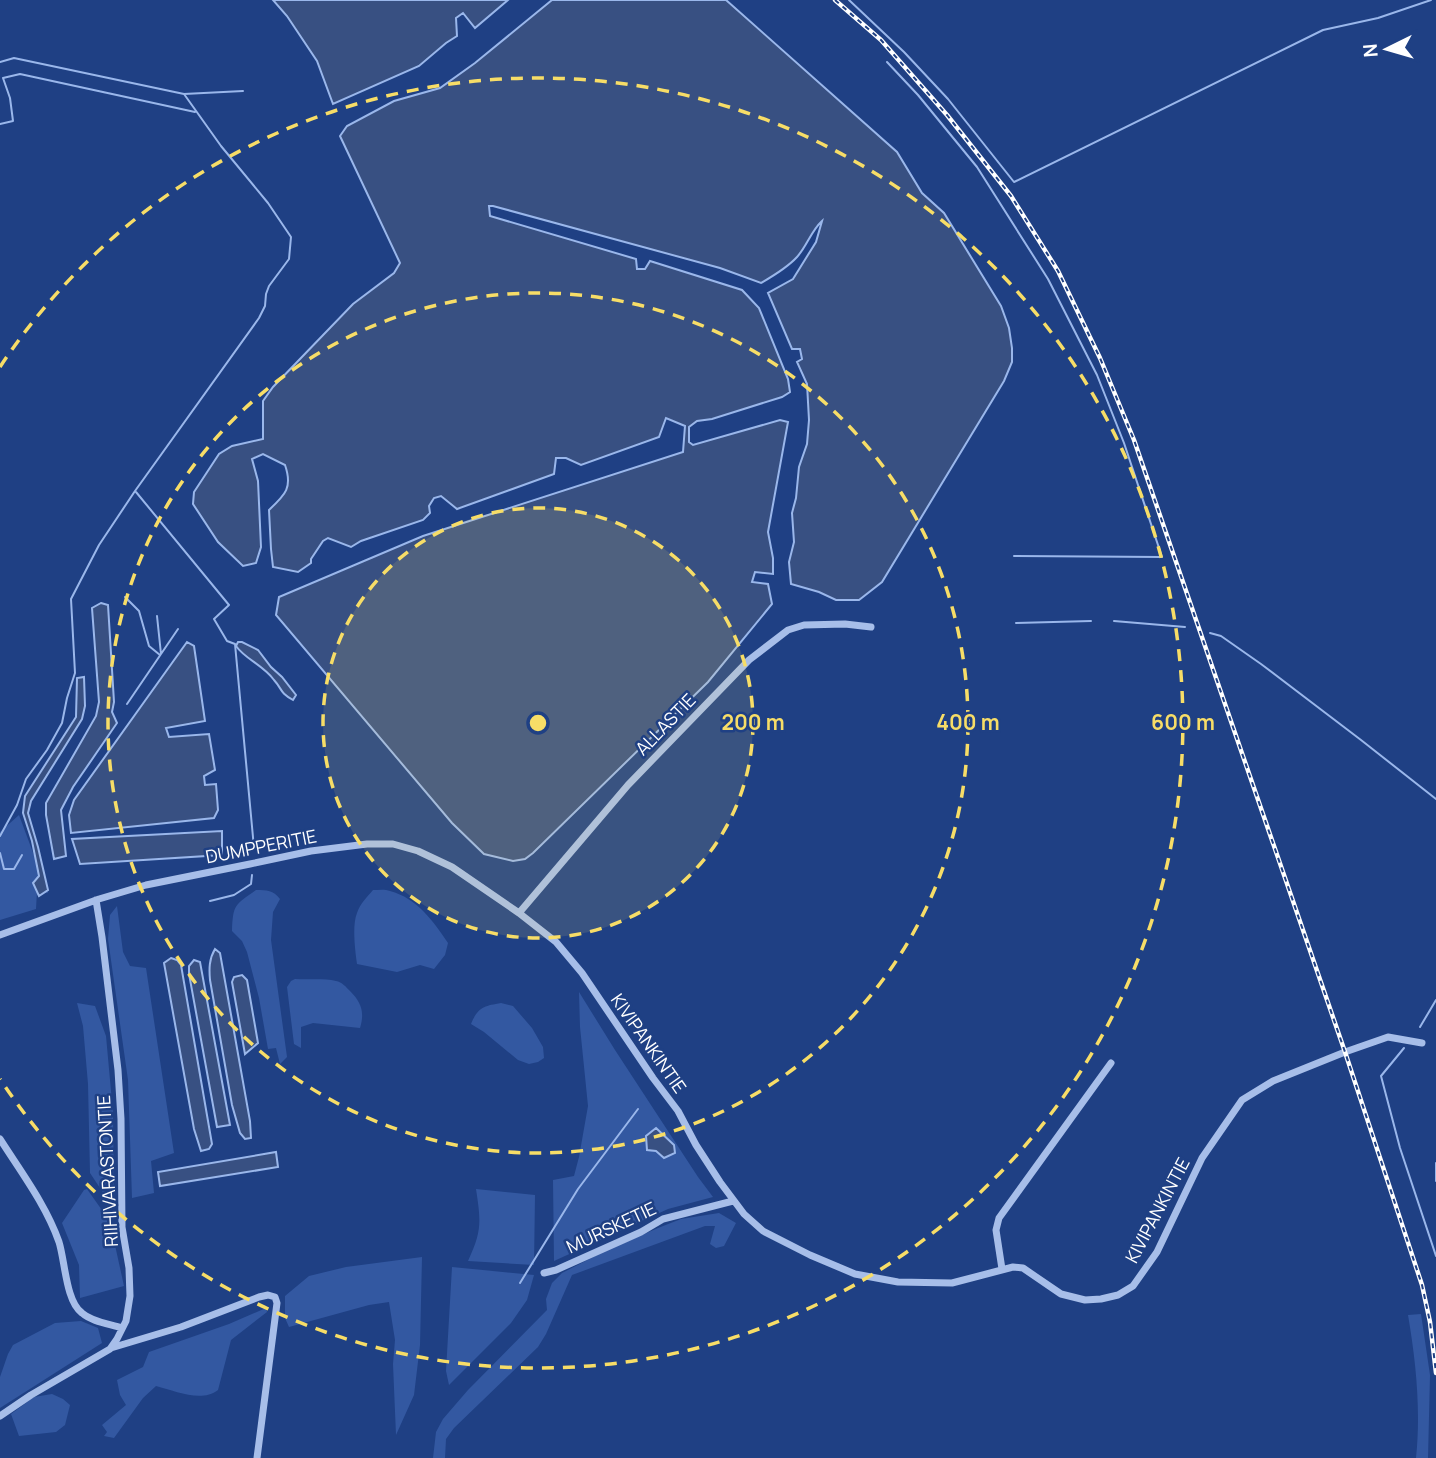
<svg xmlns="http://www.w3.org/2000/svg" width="1436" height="1458" viewBox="0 0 1436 1458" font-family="Manrope,sans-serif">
<rect width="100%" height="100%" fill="#1f4084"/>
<!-- green -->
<path fill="#3358a1" d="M19,815L48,893L37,891L36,909L0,920V832Z
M256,890C267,890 273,890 280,899L273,912L271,940L287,1057L280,1064L276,1048L268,1049L259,998L247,952L242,941L232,931C233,904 235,905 256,890Z
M373,890C379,890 385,889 390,891C417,898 434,922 448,943L445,955L434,969L420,965L397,972L357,964C355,950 352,925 357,913C360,904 367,897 373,890Z
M117,906L123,952L130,966L146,968L174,1153L151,1161L154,1193L132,1198L128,1080L108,939L110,915Z
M295,979C308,980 324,978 336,981C342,982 346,987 350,991C361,1002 365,1012 360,1028L313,1023L301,1027V1048L294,1044L287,987L291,981Z
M579,992L615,1050L698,1177L713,1197L668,1209L554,1261L553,1180L574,1176L579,1157L588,1106L580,1027Z
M77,1003L95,1006L106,1036L113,1113L114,1205L104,1194L90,1173L88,1084L83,1026Z
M501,1003L513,1006L532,1028L543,1047L544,1058L538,1062L529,1064L518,1060L484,1032L471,1024C478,1007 484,1006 501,1003Z
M87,1189L104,1213L113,1236L124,1286L80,1298L79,1265L62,1223L84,1190Z
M476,1189L535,1195L534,1265L468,1261C482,1231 481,1222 476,1189Z
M719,1213L736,1223L724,1246L716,1248L710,1244L715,1226H705L572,1275L546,1334L538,1347L454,1428L446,1439L445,1458H433L436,1432L443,1419L468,1390L547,1310L546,1299L552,1283L562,1273L605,1251L658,1228L681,1219Z
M422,1257L420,1345L414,1395L396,1435L393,1364L395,1340L389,1302L369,1305L289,1327L285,1318V1296L309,1276L346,1267Z
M452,1267L534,1275L527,1300L511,1323L449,1385L446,1371Z
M266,1308L267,1312L231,1340L218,1390C201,1403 176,1391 156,1386L143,1398L114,1438L104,1436L107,1432L102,1425L126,1405L120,1395L117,1380L143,1367L149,1352L229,1324Z
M1421,1314L1430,1375L1428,1458H1416C1421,1410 1416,1362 1408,1315Z
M81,1321L98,1328L102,1343L0,1408V1377L8,1354L13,1345L55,1323Z
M52,1394L63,1399L70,1405L65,1425L56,1432L19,1436L11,1414L34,1397Z"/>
<!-- water -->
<path fill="#385082" stroke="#9ab7eb" stroke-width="2" d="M273,0H508L475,28L463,13L456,18L457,36L446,43L419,66L333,104L317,61L287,16Z
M552,0H726L897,152L922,193L944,213L1001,306L1009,328L1012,348V362L1004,381L882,582L859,600H836L819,592L791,584L789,562L794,542L792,513L796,498L799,467L807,444L809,420L807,384L797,362L802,359L800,349H792L768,293L793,279L816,242L822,221C811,231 807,246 797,257C787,268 773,276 761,283L720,268L493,206H489L490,216L636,259L637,269H645L650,261L742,290L759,308L788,379L790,392L782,397L712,419L697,421L689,427V442L693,445L780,420L788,422L768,532L773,558V574L755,572L752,582L768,584L772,604L708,682L533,853L525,859L513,861L484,854L452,823L276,615L279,597L423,536L683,452L685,426L666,418L659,437L581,465L566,458H556L554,474L457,509L441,496L434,498L429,506L430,513L423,520L361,541L351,547L328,538L323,541L311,559V563L298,572L273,567L271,549L269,510C285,495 293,488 285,465L263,454L252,459L258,481L261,547L256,563L243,566L218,542L193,504L194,492L219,454L232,446L263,439V401L273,387L353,304L394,273L400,263L340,136L347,126L394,101L440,88L475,63Z
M101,603L108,605L114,702L112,712L117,723L73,787L61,810L66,856L54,859L46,815V803L96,716L99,702L92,608Z
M187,642L194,646L205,721L166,728L169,737L209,734L215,770L204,776L205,785L216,784L218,810L214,818L71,833L69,815L74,800Z
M238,642H242L258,650L271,667L282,677L296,695L293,700C279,692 283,690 274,680C263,665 245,659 236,646Z
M84,677L85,706L82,719L31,801L28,813L38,847L48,890L39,896L33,883L39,876L32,841L23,813L25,796L76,717L77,678Z
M222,831V855L80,864L72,839Z
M215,949L220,953L250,1121L251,1138L245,1139L240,1133L232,1105L210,980C209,969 209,959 215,949Z
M171,958L177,960L181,965L212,1144L209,1149L201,1151L194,1129L164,963Z
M194,960L200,962L230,1125L217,1127L189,974V966Z
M242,975L247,980L258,1043L245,1054L232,982L234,977Z
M656,1128L674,1145L675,1153L664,1158L656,1151L647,1150L646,1136Z
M276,1152L278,1167L160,1186L158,1172Z"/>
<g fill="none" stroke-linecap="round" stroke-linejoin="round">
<!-- stream -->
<path stroke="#9ab7eb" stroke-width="2" d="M849,0L904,52L948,99L1014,182L1323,30L1378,18L1431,0
M0,62L14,58L184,94L243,91
M887,62L918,95L977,167L1048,279L1097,375L1124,443L1162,557L1014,556
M0,124L13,121L10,98L3,78L20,74L195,112
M136,492L229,605L214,619L227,641L235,644L254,848
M125,597L139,611L149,646L160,655
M157,616L161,654
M1114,621L1185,627
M1016,623L1091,621
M1210,633L1221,636L1261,664L1361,740L1436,799
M127,704L178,629
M0,836L17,805L26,779L47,750L62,723L67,698L75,673L71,599L99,545L135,491L259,318L265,306L266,294L269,286L289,259L291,237L268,203L221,146L184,94
M0,853L4,869H14L22,855
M210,901L234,895L251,884L252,875
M1420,1027L1436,1000
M1404,1048L1381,1076L1400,1148L1436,1256
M1436,1163V1181
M520,1283L578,1189L638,1109"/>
<!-- street -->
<path stroke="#a7bee9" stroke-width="7" d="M519,913L628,785L749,660L788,630L804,625L845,624L871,627
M0,935L99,899L146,885L250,864L311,851L367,844H393L418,851L452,867L519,913L556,942L582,973L653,1078L678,1111L696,1145L720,1182L744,1214L763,1231L810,1255L855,1274L898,1282L952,1283L1013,1267L1023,1268L1061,1294L1085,1300L1101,1299L1118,1295L1133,1286L1157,1252L1202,1158L1242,1100L1273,1081L1345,1052L1388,1037L1422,1043
M0,1139C21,1172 46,1205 59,1242C65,1261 66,1302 82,1313C92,1322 110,1324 122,1328
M1002,1269L996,1230L999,1218L1111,1063
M544,1273L556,1270L641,1232L663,1219L733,1201
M111,1348L181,1327L259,1297L268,1295L275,1297L277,1303L257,1458
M0,1416L31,1395L110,1349L117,1339L126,1321L130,1296L129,1268L122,1227L121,1119L118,1070L102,937L96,900"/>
<!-- rail casing -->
<g stroke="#fff" stroke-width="4.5">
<path id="rail" d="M835,0L881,40L947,115L1011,196L1058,271L1100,358L1134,440L1345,1052L1422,1285L1430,1322L1436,1373"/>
</g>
<!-- rail -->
<use href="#rail" stroke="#1f4084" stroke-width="2" stroke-dasharray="5" stroke-linecap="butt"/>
</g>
<!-- distance rings -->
<circle cx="538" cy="723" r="215" fill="#f7dd67" fill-opacity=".12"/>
<g fill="none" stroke="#f7dd67" stroke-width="3.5" stroke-dasharray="12 9">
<circle cx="538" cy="723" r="215"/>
<circle cx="538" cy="723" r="430"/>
<path d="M0 367A645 645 0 1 1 0 1079"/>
</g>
<g text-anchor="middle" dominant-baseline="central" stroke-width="5" stroke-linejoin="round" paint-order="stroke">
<!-- street labels -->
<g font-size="18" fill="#fff" stroke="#1f4084">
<text transform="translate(665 724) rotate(-46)">ALLASTIE</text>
<text transform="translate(261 846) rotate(-11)">DUMPPERITIE</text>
<text transform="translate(649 1043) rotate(55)">KIVIPANKINTIE</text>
<text transform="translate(107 1171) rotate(-93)">RIIHIVARASTONTIE</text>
<text transform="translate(1157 1210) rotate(-62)">KIVIPANKINTIE</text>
<text transform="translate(611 1227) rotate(-25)">MURSKETIE</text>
</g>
</g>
<circle cx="538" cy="723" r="10" fill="#f7dd67" stroke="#1f4084" stroke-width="3.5"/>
<g font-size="21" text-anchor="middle" font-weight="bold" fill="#f7dd67" stroke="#1f4084" stroke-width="5" stroke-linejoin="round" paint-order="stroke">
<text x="753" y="730">200 m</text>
<text x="968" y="730">400 m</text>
<text x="1183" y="730">600 m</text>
</g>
<!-- north arrow -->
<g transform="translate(1387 49) rotate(265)" stroke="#1f4084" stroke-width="5" paint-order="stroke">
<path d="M0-5L12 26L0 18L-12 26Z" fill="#ffffff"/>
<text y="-10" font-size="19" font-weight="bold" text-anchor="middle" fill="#ffffff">N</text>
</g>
</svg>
